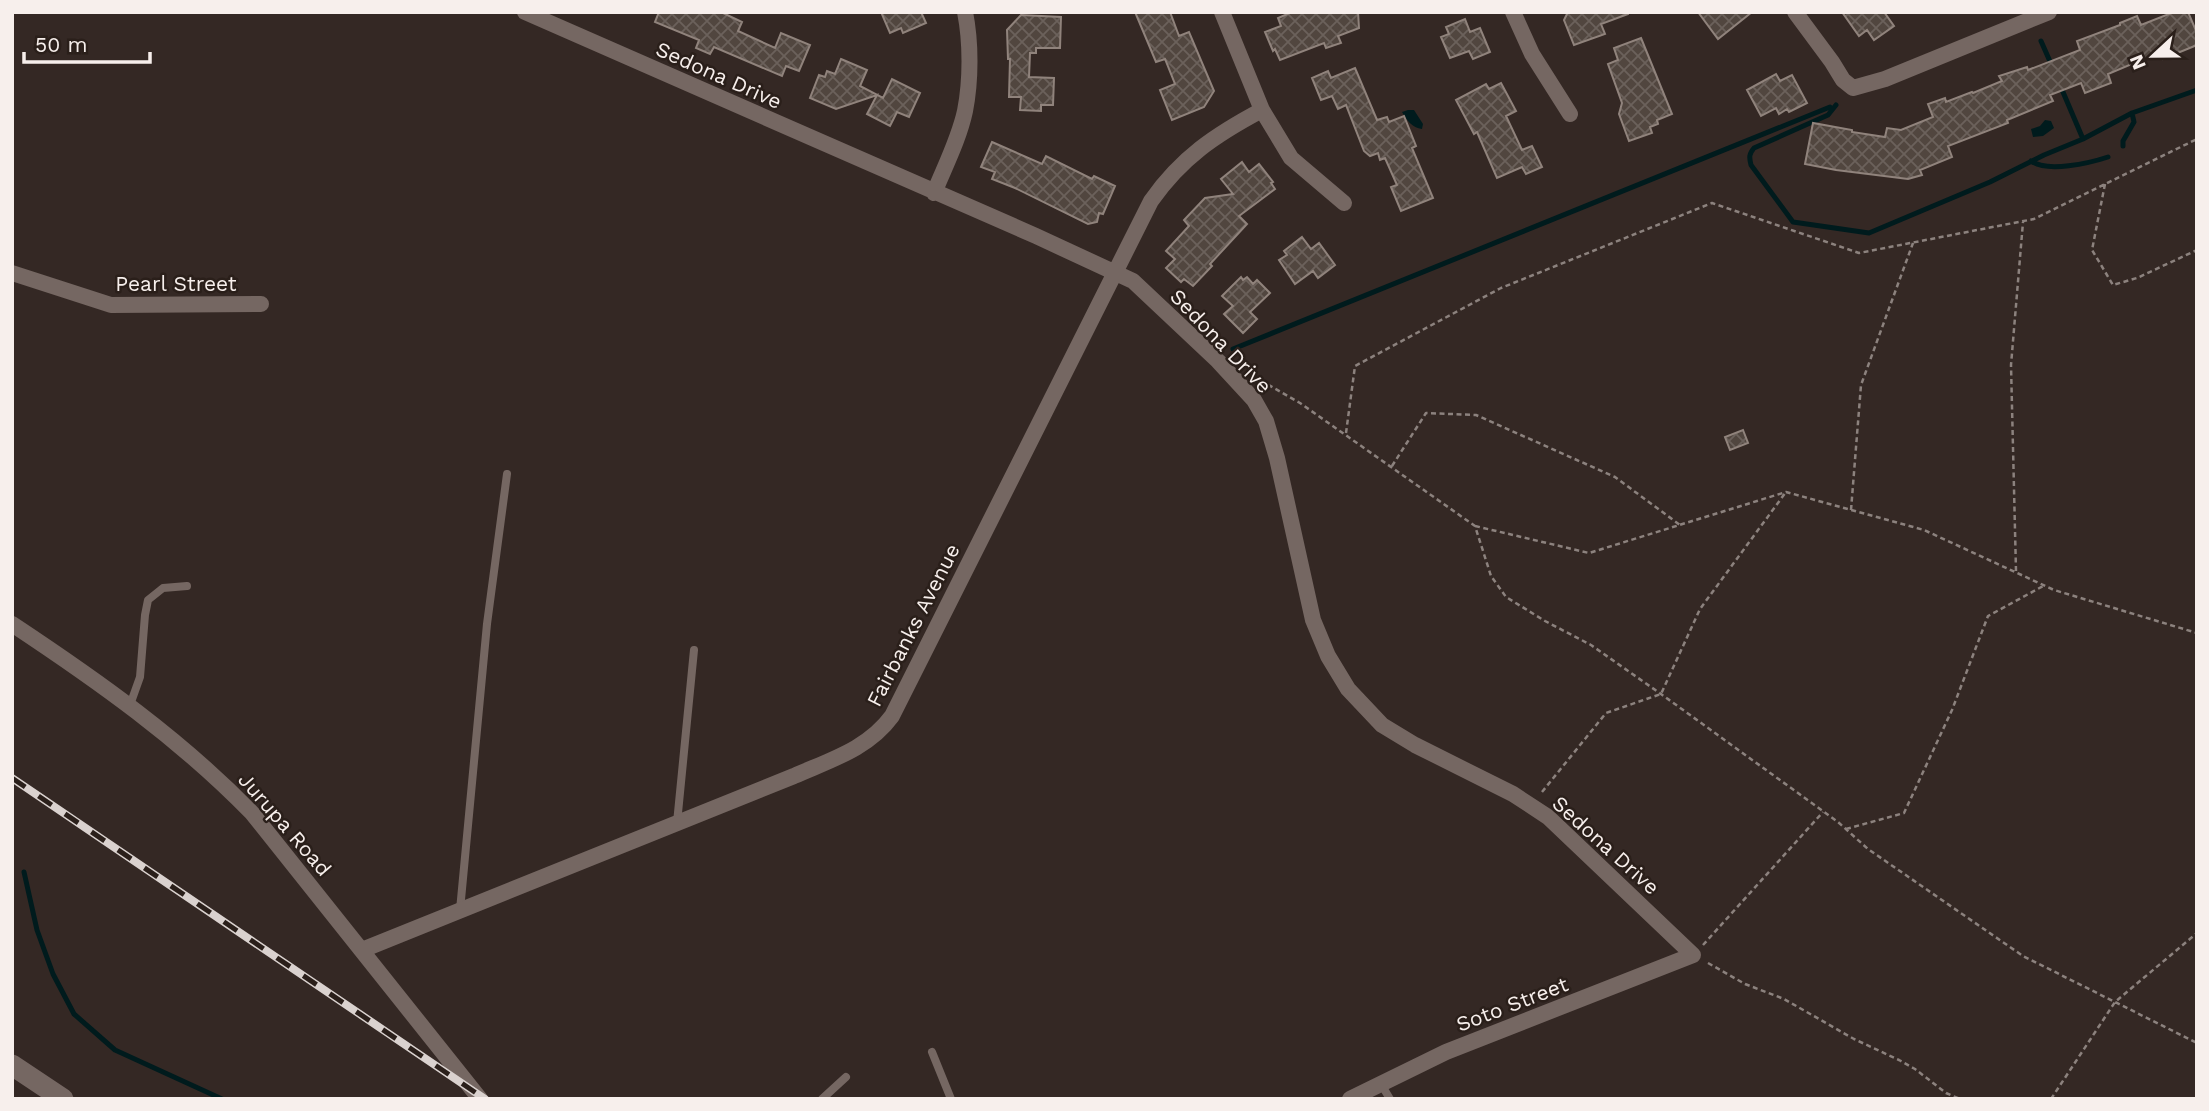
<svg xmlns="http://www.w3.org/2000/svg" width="2209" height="1111" viewBox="0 0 2209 1111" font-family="'Work Sans',sans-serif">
<defs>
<pattern id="building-cross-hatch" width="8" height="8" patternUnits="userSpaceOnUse" patternTransform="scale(1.75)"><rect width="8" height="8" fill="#51463f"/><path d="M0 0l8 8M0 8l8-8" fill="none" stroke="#6b615b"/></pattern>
</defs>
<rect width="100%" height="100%" fill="#342824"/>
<!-- water -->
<path fill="#001b1d" d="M1408,110H1414L1423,124L1422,129C1412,128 1407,120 1402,112Z
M2045,120L2051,121L2054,128L2043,136L2033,137L2031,129L2040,126Z"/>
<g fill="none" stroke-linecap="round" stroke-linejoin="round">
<!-- stream -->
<path stroke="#001b1d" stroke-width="5" d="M2041,41L2052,66
M1836,105L1828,115L1754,148C1749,154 1749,157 1751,165L1793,222L1869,233L1990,182L2044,155L2083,139L2060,85
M2083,139L2132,113L2197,90
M2123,146V141L2134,122L2132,113
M2031,161C2047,173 2090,163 2108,157
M1233,349L1830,107
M24,872L37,930L53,974L74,1014L115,1050L222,1099"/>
</g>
<!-- building -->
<path fill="url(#building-cross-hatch)" stroke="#90837c" stroke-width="2" d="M659,12H721L742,22L738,31L775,48L781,33L810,45L799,71L786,66L782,76L714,47L710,54L696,48L699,40L655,22Z
M881,12H921L926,23L903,33L901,28L890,33Z
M1135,12H1170L1179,36L1189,32L1214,91L1204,107L1172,120L1160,90L1175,84L1165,59L1156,62Z
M1292,12H1358L1359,28L1338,36L1341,43L1326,48L1324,43L1280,60L1275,49L1273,51L1265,32L1281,26L1278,18Z
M1568,12H1628V14L1601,24L1605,34L1574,45L1564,20Z
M1698,12H1752L1718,39Z
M1842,12H1884L1894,26L1874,40L1867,30L1859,36Z
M2174,12H2188L2197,33V45L2163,59L2160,52L2108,74L2111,83L2085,93L2081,83L2050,95L2053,101L2007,120L2008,123L1948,146L1952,157L1920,170L1922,175L1908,179L1836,170L1805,164L1813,123L1852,130V132L1885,137L1887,128L1901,130L1933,117L1928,104L1945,98L1946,102L1972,92L1973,93L2002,81L1999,76L2027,67L2028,70L2080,50L2077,41L2120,25V23L2137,16L2141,25Z
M1021,15L1061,17L1060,48H1036V53H1030L1029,77L1054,78L1053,105H1041V111L1020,110L1021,97H1009L1010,59H1008L1007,30Z
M1465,19L1470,32L1480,28L1490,52L1473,59L1469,51L1450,58L1441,37L1449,34L1446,27Z
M1641,38L1672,114L1657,120L1658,124L1650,127L1652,133L1629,141L1619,114L1622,103L1608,64L1618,60L1614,48Z
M841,59L867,70L860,86L883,98L892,79L920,93L909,117L897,112L890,126L867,114L877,95L836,109L810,98L819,75L825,77L827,71L835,74Z
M1355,68L1377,120L1387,117L1389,122L1404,116L1416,146L1412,148L1433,198L1401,211L1391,187L1397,185L1385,158L1380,160L1378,153L1370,156L1364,151L1346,105L1338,109L1332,96L1321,100L1312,78L1328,71L1331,78Z
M1776,74L1780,81L1792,75L1807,103L1789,112L1787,109L1779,114L1776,108L1761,116L1747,90Z
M1501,83L1516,111L1506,116L1522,150L1532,146L1542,167L1526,174L1522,167L1497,178L1477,132L1474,134L1456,100L1486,84L1489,89Z
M992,142L1042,164L1046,156L1092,179L1094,176L1115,186L1103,214L1099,213L1097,222L1088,224L1015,188L992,179L995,172L981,167Z
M1242,162L1249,172L1259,164L1273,182L1271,183L1275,189L1239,216L1247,224L1210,264L1212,266L1193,286L1184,279L1181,282L1166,268L1175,259L1166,251L1189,226L1184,220L1205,198L1233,194L1221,179Z
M1302,237L1311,249L1319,243L1335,265L1318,278L1313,271L1295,284L1279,260L1287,255L1284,251Z
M1241,277L1243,280L1247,277L1253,284L1257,280L1270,293L1250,312L1257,319L1243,333L1224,314L1233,306L1222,296Z
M1743,430L1748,443L1730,450L1725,437Z"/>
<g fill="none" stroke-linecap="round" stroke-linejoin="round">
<!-- path -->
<path stroke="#8c827e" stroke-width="2.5" stroke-dasharray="5 3.5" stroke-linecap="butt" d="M2105,184L2092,250L2113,285L2137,278L2197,250
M1260,382L1267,384L1300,403L1475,526L1491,576L1506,597L1545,621L1591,645L1661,694L1838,822L1868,849L2023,956L2197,1043
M1346,433L1355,366L1501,288L1712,203L1859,253L2034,219L2197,139
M1392,466L1426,413L1476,415L1615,477L1680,525
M1851,510L1861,385L1913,243
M1475,526L1589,553L1786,492L1924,530L2054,590L2197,633
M2016,571L2011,365L2023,222
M1542,792L1606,713L1661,694L1700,609L1786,492
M1846,829L1904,813L1952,710L1988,616L2045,585
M1703,945L1823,812
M1708,963L1745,984L1784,999L1854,1039L1899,1060L1915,1069L1946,1093L1960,1099
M2051,1099L2115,1002L2197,933"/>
<!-- lane -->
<path stroke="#756762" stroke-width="8" d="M130,705L140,677L145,615L148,600L163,588L187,586
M677,823L694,650
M460,910L487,624L507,474
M932,1052L951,1099
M1381,1084L1390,1099
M822,1099L846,1077"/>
<!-- street -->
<path stroke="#756762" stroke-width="16" d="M525,12L1036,236L1133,281L1218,361L1254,400L1266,421L1277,458L1313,620L1328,656L1348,689L1382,725L1415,745L1513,794L1548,817L1693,955L1446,1052L1350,1099
M1222,12L1262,110L1291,158L1344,203
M1513,12L1532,54L1570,114
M1795,12L1832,62L1843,80L1853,88L1885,79L2049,12
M934,193C945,166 959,139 965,111C971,80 971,42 965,12
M12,273L111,305L261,304
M12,624C98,681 180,739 252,813L480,1099
M362,950L794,776C830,760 868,749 892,716L1151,201C1181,158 1215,135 1262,110"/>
<!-- secondary -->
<path stroke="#756762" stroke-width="21" d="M12,1065L63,1099"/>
<!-- rail casing -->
<g stroke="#dad2cf" stroke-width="8">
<path id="rail" d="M12,778L485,1099"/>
</g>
<!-- rail -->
<use href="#rail" stroke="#2a1f1a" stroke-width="5" stroke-dasharray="16" stroke-linecap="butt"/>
</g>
<g text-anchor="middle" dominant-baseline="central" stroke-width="5" stroke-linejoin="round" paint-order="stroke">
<!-- street labels -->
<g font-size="21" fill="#f7efec" stroke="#2a1f1a">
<text transform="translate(719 75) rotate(24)">Sedona Drive</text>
<text x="176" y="283">Pearl Street</text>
<text transform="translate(1221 341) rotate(46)">Sedona Drive</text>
<text transform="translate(913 625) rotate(-63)">Fairbanks Avenue</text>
<text transform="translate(285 824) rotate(49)">Jurupa Road</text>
<text transform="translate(1606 845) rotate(42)">Sedona Drive</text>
<text transform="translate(1512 1004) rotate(-21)">Soto Street</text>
</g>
</g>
<!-- border -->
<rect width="2209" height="1111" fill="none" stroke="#f7efec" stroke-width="28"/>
<!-- north arrow -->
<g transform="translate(2153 56) rotate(248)" stroke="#2a1f1a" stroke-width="5" paint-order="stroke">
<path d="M0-5L12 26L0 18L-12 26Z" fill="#f7efec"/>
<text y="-10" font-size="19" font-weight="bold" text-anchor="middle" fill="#f7efec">N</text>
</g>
<!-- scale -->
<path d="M24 52v10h126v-10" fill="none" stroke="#f7efec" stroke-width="3.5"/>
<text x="35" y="52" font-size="21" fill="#f7efec" stroke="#2a1f1a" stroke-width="5" paint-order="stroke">50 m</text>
</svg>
